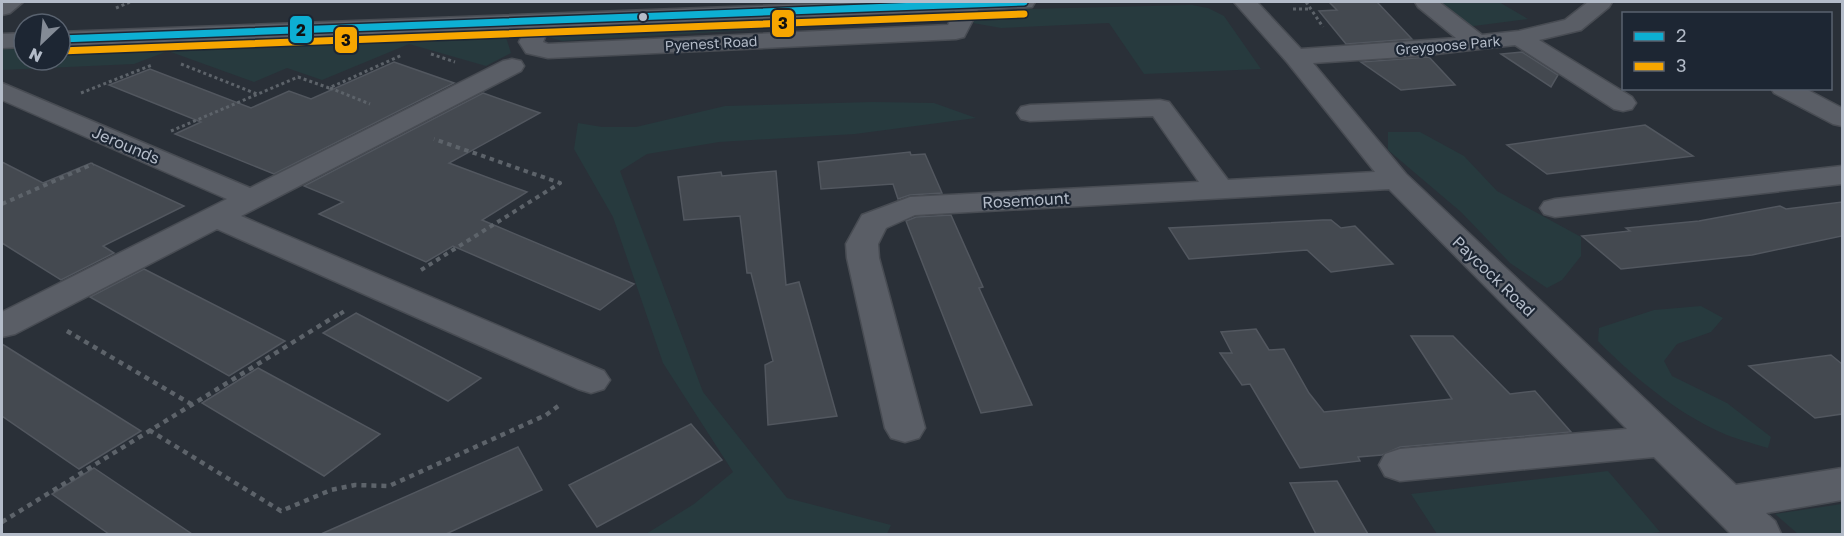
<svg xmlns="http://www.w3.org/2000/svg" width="1844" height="536" viewBox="0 0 1844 536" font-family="'Golos Text',sans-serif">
<rect width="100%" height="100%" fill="#2a3038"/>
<!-- green -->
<path fill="#273a3e" d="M1432,2H1499L1528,19L1466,27Z
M1192,5L1208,8L1224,16L1261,69L1144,74L1109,23L1001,28L973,23L980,10Z
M938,11L944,14L940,19L562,41L548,37L550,28Z
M504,31L511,53L486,66L409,44L322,80L287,68L254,82L168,51L134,64L2,70V48H24V60H60V47Z
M873,102L934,103L976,118L855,134L719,142L647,154L620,171L703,392L787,498L891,525L887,534H646L694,504L733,472L663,363L613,217L574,149L578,123L602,127H636L725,106Z
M1388,132H1420L1464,156L1497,191L1581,237V256L1562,280L1547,288L1510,263L1461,212L1388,150Z
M1701,306L1723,318L1711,332L1677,344L1664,361L1672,376L1727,403L1771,437L1768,448C1752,443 1735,439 1720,432C1676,412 1631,375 1598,341L1599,328L1654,310Z
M1608,471L1660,532L1645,534H1437L1411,494Z
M1842,504V534H1798L1775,514Z"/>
<!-- building -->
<path fill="#444950" stroke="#52575f" stroke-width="1.5" d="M1329,2H1377L1412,39L1346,44L1319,11L1337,10Z
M1522,52L1558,75L1551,87L1501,54Z
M1429,57L1455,85L1401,90L1361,62Z
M394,62L454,83L274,174L175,134L201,122L109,85L150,69L251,108L289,91L311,99Z
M483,93L540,113L449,163L527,192L482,220L634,284L600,310L453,246L426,262L319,214L343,202L304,186Z
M1645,125L1693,156L1547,174L1507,145Z
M910,152L911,155L925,154L942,193L910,195L898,199L893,184L821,189L818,162Z
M2,162L43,183L91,163L184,206L103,246L114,253L61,280L2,243Z
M776,171L786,285L799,282L837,416L768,425L765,365L773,361L751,273H747L740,216L684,220L678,177L721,172L722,176Z
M1842,202V236L1752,255L1621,269L1582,236L1630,231L1626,228L1699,221L1780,206L1786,209Z
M951,215L983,287L979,288L1032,405L981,413L906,221L916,217Z
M1323,220H1331L1341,228L1355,226L1393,264L1331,272L1307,250L1189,259L1169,228Z
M144,269L285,341L229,376L90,297Z
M356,313L481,378L448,401L323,333Z
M1256,329L1269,350L1284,349L1309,393L1324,412L1452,399L1411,336H1453L1510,394L1535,391L1571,432L1400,447L1382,455L1358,457L1360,461L1300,468L1250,384L1242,385L1220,353H1232L1221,332Z
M2,344L141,431L79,469L2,416Z
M1831,355L1842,364V414L1815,418L1749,366Z
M258,368L380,434L324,476L202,403Z
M691,424L722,460L597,527L569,485Z
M518,447L542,490L446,534H321Z
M94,468L192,534H109L52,494Z
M1337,481L1368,534H1316L1290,483Z"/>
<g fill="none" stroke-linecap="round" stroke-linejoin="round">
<!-- minor casing -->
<g stroke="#484c53" stroke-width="3">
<path id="minor" d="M2,2H23L10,13L2,15Z
M865,2H1035L1032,7L978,10L964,37L956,39L548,58L526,53L519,42L526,28L60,46V32ZM955,11L948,25L548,44L543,42L549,27Z
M1234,2H1257L1301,49L1456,38L1418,7L1415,2H1439L1482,35L1519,31L1565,20L1588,2H1612L1609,7L1581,30L1539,40L1632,97L1636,103L1632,109L1623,111L1614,109L1515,45L1418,56L1313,63L1406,174L1736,485L1842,468V500L1766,513L1775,521L1781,534H1731L1654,457L1400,481L1385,476L1379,465L1385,454L1400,449L1627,429L1389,189L915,215L886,228L878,244L879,258L925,428L919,438L905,442L891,438L885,428L847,258L846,244L862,215L910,197L1199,182L1153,116L1030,121L1021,119L1017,113L1021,107L1030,105L1160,100L1169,102L1228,180L1375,172L1287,62Z
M24,33V47L2,48V34Z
M512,59L521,61L524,66L521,71L241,216L604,371L610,380L604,389L591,393L578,389L217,229L15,334L2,337V312L227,199L2,100V83L250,188L503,61Z
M1771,88H1804L1842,108V126L1833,124L1774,93Z
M1842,166V184L1555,217L1544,214L1540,208L1544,202L1555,199Z"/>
</g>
<!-- path-far2 -->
<path stroke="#5d636a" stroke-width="3" stroke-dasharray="3 3" stroke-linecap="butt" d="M1306,2L1323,27
M116,8L130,2
M1293,9H1310
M431,54L455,62
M181,64L257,94
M330,88L370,104
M81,93L152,65
M171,131L298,77L329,88L402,55"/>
<!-- path-far1 -->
<path stroke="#5d636a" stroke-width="4" stroke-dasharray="4.5 4.5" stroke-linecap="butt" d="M2,204L93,164
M421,270L560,183L434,139
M340,314L346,310"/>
<!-- path -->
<path stroke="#5d636a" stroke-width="4.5" stroke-dasharray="5 5" stroke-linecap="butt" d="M67,331L191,404
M149,430L281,511L331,490L355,485L389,486L546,415L561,404
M2,522L342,312"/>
<!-- minor -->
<use href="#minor" fill="#5a5e66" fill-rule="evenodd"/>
<!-- bus-1 casing -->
<g stroke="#1d2633" stroke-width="10">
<path id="bus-1" d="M60,39L1024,2"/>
</g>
<!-- bus-2 casing -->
<g stroke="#1d2633" stroke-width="10">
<path id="bus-2" d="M60,51L1024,14"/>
</g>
<!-- bus-1 -->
<use href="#bus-1" stroke="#0dafd3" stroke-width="7"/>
<!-- bus-2 -->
<use href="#bus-2" stroke="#f7a600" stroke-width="7"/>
</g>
<!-- markers -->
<circle fill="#b4bcc9" stroke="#1d2633" stroke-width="2" cx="643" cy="17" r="5"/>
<g text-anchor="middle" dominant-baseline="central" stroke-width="4.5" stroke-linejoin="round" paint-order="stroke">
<!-- far-street labels -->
<g font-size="14" fill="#b4bcc9" stroke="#1d2633">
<text transform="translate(711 43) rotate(-3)">Pyenest Road</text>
<text transform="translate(1448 45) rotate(-5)">Greygoose Park</text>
</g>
<!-- street labels -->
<g font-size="16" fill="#b4bcc9" stroke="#1d2633">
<text transform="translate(126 145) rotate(23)">Jerounds</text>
<text transform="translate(1026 200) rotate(-3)">Rosemount</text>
<text transform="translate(1494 276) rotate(44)">Paycock Road</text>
</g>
</g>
<g stroke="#1d2633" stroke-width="2">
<rect x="771" y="9" width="24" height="29" rx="6" fill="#f7a600"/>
<rect x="289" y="15" width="24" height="29" rx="6" fill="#0dafd3"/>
<rect x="334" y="26" width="24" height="28" rx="6" fill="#f7a600"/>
</g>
<g font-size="16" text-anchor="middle" font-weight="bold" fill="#111">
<text x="783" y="29">3</text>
<text x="301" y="36">2</text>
<text x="346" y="46">3</text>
</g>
<!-- border -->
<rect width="1844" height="536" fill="none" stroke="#b4bcc9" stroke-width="6"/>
<!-- legend -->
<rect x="1622" y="12" width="210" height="78" fill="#1d2633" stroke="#59626f" stroke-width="1.5"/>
<rect x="1634" y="32" width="30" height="9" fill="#0dafd3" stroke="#59626f" stroke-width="1.5"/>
<text x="1676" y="42" font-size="18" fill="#b4bcc9">2</text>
<rect x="1634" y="62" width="30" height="9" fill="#f7a600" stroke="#59626f" stroke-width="1.5"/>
<text x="1676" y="72" font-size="18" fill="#b4bcc9">3</text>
<!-- north arrow -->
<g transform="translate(42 42) rotate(206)"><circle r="28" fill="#1d2633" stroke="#59626f" stroke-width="1.5"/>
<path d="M0-4.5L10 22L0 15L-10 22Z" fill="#848b96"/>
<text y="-9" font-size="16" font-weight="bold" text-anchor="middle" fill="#b4bcc9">N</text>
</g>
</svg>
